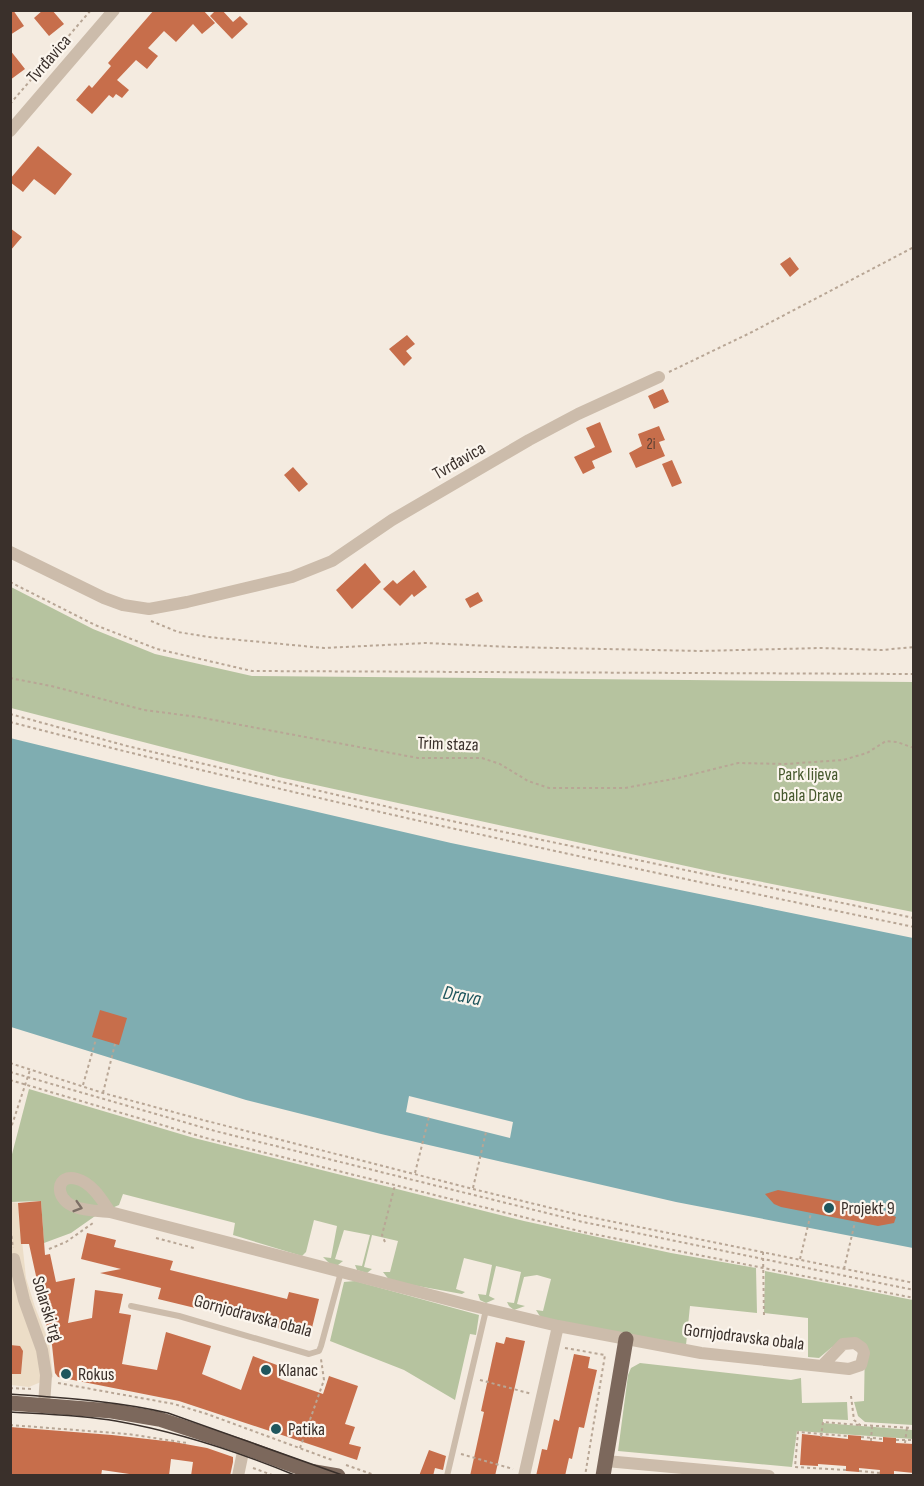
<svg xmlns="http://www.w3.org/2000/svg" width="924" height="1486" viewBox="0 0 924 1486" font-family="'Sofia Sans Condensed',sans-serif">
<rect width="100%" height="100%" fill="#f4ebe0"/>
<!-- green -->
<path fill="#b6c39f" d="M11,587L93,629L155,654L252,676L913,682V912L727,875L279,777L11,708Z
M29,1089L194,1138L524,1221L671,1253L756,1268L757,1313L690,1306L686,1345L541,1318L536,1310L543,1311L551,1279L537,1275L524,1277L517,1304L525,1306L514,1310L509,1306L507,1302L514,1303L521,1272L496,1266L489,1296L495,1299L486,1303L480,1300L478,1294L486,1295L492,1265L464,1258L456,1289L465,1292L462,1294L390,1281L383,1272H390L398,1241L372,1235L364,1267L372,1269L367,1273L357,1270L355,1265L362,1266L370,1235L344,1230L335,1259L343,1261L338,1265H331L323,1257L331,1258L337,1226L314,1220L306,1252L302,1256L233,1235L235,1223L123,1194L119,1205L98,1214L71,1233L44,1243L41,1201L11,1202V1158Z
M765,1271L913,1300V1425L865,1422L858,1416L854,1402L864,1401L865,1345L832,1347L819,1358L808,1357V1318L764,1313Z
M355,1281L479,1315L476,1335L470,1334L455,1400L404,1370L330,1341L344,1282Z
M640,1363L791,1380L801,1378L802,1403L847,1402L848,1420L823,1419V1423L913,1430V1439L797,1431L792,1467L618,1451L628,1375L631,1368Z"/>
<!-- plaza -->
<path fill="#ecddc7" d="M11,1202L18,1203L26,1278L35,1307L49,1342L53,1377L29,1387L11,1385Z"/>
<!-- water -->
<path fill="#7fadb1" d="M10,738L206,786L451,843L913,938V1248L676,1202L381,1134L246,1100L11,1027Z"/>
<!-- pier -->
<path fill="#f4ebe0" d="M409,1096L513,1122L510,1138L406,1112Z"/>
<!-- building -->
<path fill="#c76e4b" d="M10,10H13L24,26L10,35Z
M43,10H52L64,24L49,36L34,18Z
M154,10H203L215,23L202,34L193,24L176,42L164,31L148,48L158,56L147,69L136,60L117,80L129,90L122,98L116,94L113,98L109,95L92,114L76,100L89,85L92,88L111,66L108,63Z
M216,10H222L233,22L240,16L248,24L232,39L210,16Z
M10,50L25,69L10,80Z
M38,146L72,174L55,195L34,179L23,192L10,182V179Z
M10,228L22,237L10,251Z
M790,257L799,269L790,277L780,264Z
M407,335L415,344L406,351L412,358L404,366L389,349Z
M663,389L669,402L654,409L648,396Z
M600,422L612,452L592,461L595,468L583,474L574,457L595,447L586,428Z
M659,426L665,440L659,442L665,456L636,468L629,453L642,446L638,434Z
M672,460L682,483L672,487L662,464Z
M293,467L308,484L299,492L284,475Z
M365,563L381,582L352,609L336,590Z
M414,570L427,587L414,597L412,594L400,606L383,589L393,580L397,584Z
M478,592L483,601L470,608L465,599Z
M100,1010L127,1018L119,1045L92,1037Z
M778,1190L877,1208L896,1217L894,1223L878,1226L781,1207L774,1204L765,1194Z
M41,1201L45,1255L50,1254L56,1282L75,1278L68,1323L92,1318L95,1290L123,1294L119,1313L131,1315L122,1364L157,1370L166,1332L211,1346L202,1374L241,1390L253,1356L285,1368L280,1379L323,1394L329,1376L358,1386L345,1424L355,1427L349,1444L361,1447L357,1460L179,1401L58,1377L55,1373L52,1345L35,1285H38L29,1244H21L18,1203Z
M87,1233L116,1240L114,1247L173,1261L170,1270L287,1299L289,1292L319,1299L310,1336L158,1299L161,1288L100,1273L121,1269L81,1259Z
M506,1337L525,1341L495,1476H470L484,1412L481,1411L496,1342L504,1344Z
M10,1345L20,1346L23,1351L21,1374H10Z
M574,1354L590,1357L588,1368L597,1370L584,1428L579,1427L572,1459L569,1458L565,1476H536L542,1449L547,1450L554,1419L559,1421Z
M10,1427L112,1435L174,1442L207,1448L233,1457V1462L230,1476H191L193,1462L171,1459L169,1476H143L102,1470L101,1476H10Z
M802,1434L848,1439V1435L861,1436V1440L883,1442V1437L896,1438V1443L914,1444V1473L894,1471V1476H879L880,1470L859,1468V1472L846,1471V1466L818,1464V1466L800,1465Z
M429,1450L446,1456L443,1470L435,1468L433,1476H419Z"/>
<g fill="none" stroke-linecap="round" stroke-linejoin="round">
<!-- path -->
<path stroke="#b8a695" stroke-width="2" stroke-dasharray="3 3" stroke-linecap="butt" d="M10,104L91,10
M669,372L752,332L914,247
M10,582L95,625L157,649L252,671L914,674
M151,621L178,632L208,637L324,648L426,643L511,647L700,651L821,648L882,650L914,647
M10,678L51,686L144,710L198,717L418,758H482L500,764L528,781L549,788H625L678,778L738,763L785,764L843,760L867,753L886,741L897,742L914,748
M10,714L127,746L423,815L914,918
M10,722C309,800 611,864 914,927
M10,1063L103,1093L203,1120L473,1189L580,1215L914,1283
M10,1072L215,1131L583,1222L914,1290
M10,1080L206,1138L583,1232L914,1298
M83,1085L96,1039
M103,1093L115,1044
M10,1131L30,1070
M415,1173L429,1117
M473,1188L486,1132
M10,1224L13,1248
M156,1238L194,1248
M385,1242L382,1235L395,1185
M49,1249L66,1242L93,1223
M763,1252L764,1317
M800,1259L811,1213
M844,1269L855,1222
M565,1348L605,1355L585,1476
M480,1380L532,1394
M58,1383L174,1404L207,1414L332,1460
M10,1388L33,1389
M851,1396L854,1420L860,1425L914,1428
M10,1425L128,1434L187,1443
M821,1437L823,1422L860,1425
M861,1437L883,1439
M896,1440H914
M871,1441L872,1426
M905,1443L907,1427
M300,1448L324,1380L321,1359
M461,1454L513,1469
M346,1465L377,1476
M253,1468L275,1476
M846,1470L795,1467L798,1432L848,1436
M859,1471L880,1473
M894,1475L904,1476"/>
<!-- lane -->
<path stroke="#ccbcab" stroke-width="6" d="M131,1306L179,1316L309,1354L319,1351L321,1346L341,1272
M447,1476L486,1310"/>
<!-- street -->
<path stroke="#ccbcab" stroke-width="12" d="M10,131L114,10
M10,552L104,598L123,605L149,609L187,602L292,577L332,561L392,520L529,440L578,414L659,377
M110,1212C102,1200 92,1183 77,1179C56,1173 54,1198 73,1206C84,1211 98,1211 110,1212L469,1305L558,1326L701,1353L849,1369L861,1365L864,1353L862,1348L855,1343L843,1344L822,1366
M14,1259L24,1300L42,1350L46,1375L44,1405
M606,1461L769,1476
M238,1476L244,1447
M524,1476L558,1326"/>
<!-- primary -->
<path stroke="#7c685c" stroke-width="15" d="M10,1403L112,1411L159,1419L244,1447L309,1471L338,1476
M603,1476L626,1339"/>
<!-- tram -->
<path stroke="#3a302b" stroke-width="1.5" d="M10,1394C64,1398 116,1401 168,1413L345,1476
M10,1412C46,1414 82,1415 116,1421C178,1432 239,1452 297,1476"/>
</g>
<!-- one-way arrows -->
<defs><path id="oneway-chevron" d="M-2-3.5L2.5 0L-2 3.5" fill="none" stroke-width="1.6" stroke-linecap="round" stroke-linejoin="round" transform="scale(1.5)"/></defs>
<use stroke="#7c6f65" href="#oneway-chevron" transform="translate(78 1207) rotate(17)"/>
<!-- markers -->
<g fill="#1f565d" stroke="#fbf5ed" stroke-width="2">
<circle cx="829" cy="1208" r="6"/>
<circle cx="266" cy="1370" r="6"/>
<circle cx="66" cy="1374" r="6"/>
<circle cx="276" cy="1429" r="6"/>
</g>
<g text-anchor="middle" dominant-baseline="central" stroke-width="4.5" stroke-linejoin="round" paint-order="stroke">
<!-- number labels -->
<g font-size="15" fill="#5d4033">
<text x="651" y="444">2i</text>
</g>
<!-- street labels -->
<g font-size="18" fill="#3a302b" stroke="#fbf5ed">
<text transform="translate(49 59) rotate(-49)">Tvrđavica</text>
<text transform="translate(459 461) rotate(-30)">Tvrđavica</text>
<text transform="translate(448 744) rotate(2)">Trim staza</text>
<text transform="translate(47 1309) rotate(73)">Solarski trg</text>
<text transform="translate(253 1316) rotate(15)">Gornjodravska obala</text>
<text transform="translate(744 1337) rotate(7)">Gornjodravska obala</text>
</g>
<!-- park labels -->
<g font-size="18" fill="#47592e" stroke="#fbf5ed">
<text x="808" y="774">Park lijeva<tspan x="808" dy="21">obala Drave</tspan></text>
</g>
<!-- poi labels -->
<g font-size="18" fill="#3a302b" stroke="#fbf5ed" text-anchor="start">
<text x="841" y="1208">Projekt 9</text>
<text x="278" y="1370">Klanac</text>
<text x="78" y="1374">Rokus</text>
<text x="288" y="1429">Patika</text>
</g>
<!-- water labels -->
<g font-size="20" font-style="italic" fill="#1f565d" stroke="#fbf5ed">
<text transform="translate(462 996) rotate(11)">Drava</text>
</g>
</g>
<!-- border -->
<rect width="924" height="1486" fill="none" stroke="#3a302b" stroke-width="24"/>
</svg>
